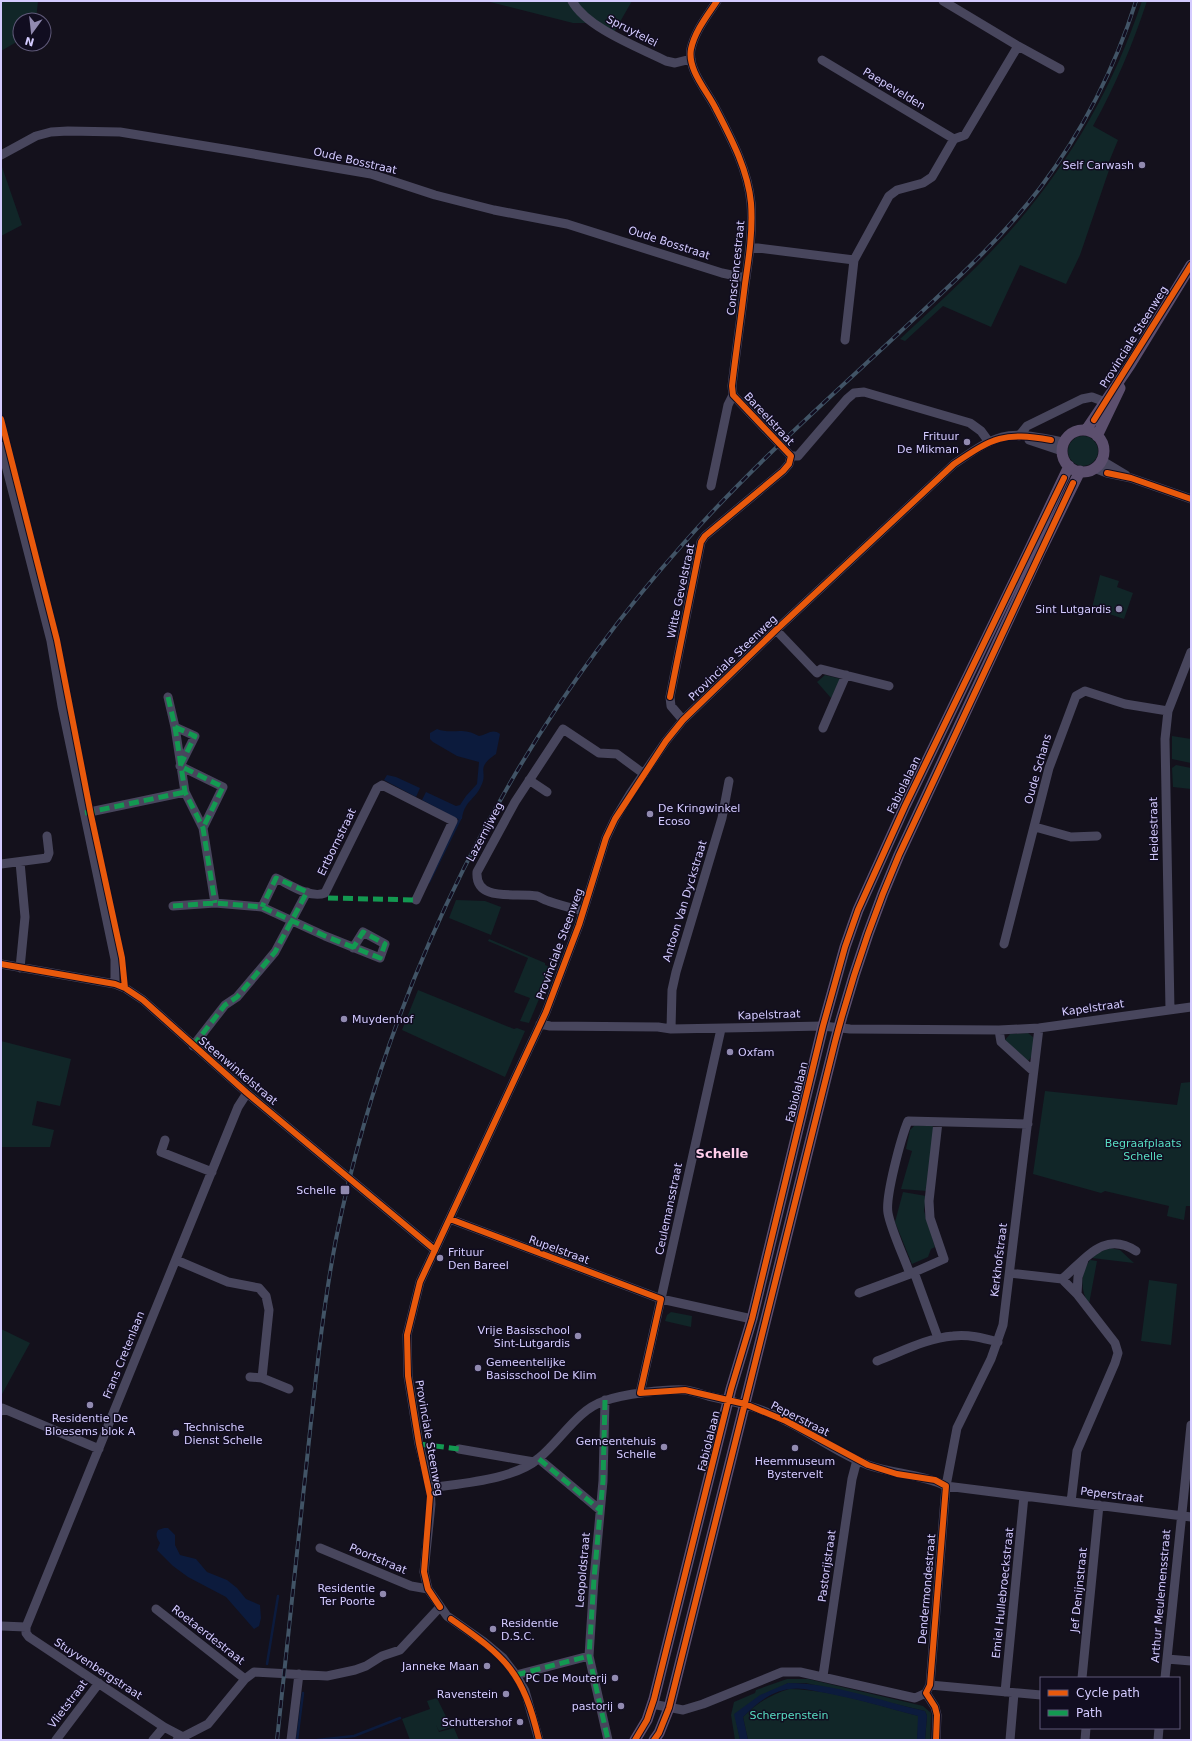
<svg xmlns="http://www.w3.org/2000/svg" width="1192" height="1741" viewBox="0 0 1192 1741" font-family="'DejaVu Sans',sans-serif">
<rect width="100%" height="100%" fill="#14111c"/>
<!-- green -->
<path fill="#112628" d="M1,1H38L36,20H20V40L1,51Z
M486,1H632L613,34L592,23H573Z
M1142,1H1147C1133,44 1115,86 1093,126L1118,140L1106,169L1109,170L1080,255L1066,284L1020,265L991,327L943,306L905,341L900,339C934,307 969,276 1000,242C1065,172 1112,91 1142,1Z
M1,164L22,225L1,236Z
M1068 451a15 15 0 1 1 30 0a15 15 0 1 1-30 0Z
M1100,575L1119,581L1117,587L1133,593L1124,619L1092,608Z
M825,675L841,679L831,698L817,682Z
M1172,736L1191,739V763L1172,759Z
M1176,765L1191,768V789L1173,787L1172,768Z
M456,900L485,901L501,907L491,935L449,918Z
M489,939L545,963V965L552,968L529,1023L520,1021L530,998L514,992L528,958L488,941Z
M418,990L514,1029L517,1028L525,1031L505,1077L402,1030Z
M1028,1033L1033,1037C1034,1045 1034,1056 1028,1061L1005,1040L1010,1034Z
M1,1041L71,1059L60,1106L37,1101L32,1125L54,1130L50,1147H1Z
M1191,1082V1206H1186L1184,1220L1167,1216L1169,1206L1105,1191L1101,1193L1033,1174L1045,1091L1177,1105L1181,1083Z
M915,1125L932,1126L935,1128L927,1191L901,1189L912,1151L906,1149L910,1130Z
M903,1192L926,1196L924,1211L935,1247L931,1249L928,1257L912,1264L895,1222Z
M1110,1248L1120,1250L1134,1263L1092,1258L1097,1253Z
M1090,1260L1097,1261L1089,1304C1080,1291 1080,1273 1090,1260Z
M1149,1280L1177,1284L1171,1345L1141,1341Z
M671,1312L692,1316L691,1327L665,1321L667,1315Z
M1,1329L30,1343L1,1396Z
M787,1679H808L923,1706L931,1713L930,1740H925L927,1716L925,1711L806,1683H788L735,1714L740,1740H735L731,1715L734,1702L755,1693L756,1690Z
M789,1689C833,1690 876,1705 919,1716L917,1740H748L743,1717C757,1703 770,1695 789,1689Z
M437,1698L451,1727L439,1731L436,1725L439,1732L454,1728L459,1740H410L402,1719L430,1709L427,1701Z"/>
<!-- water -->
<path fill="#0c1b3d" d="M437,729C453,735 461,726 479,736C487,735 492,728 500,734L496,754C474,769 489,771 481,786C475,800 464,801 462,819H458L422,800L426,792L456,806L460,805L466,796L477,784L479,762L457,756L433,742L430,739V733Z
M387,775L396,777L420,788L416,797L384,780Z
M164,1528H168L175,1535V1545L180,1555L196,1559L207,1572L227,1580L237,1588L246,1599L260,1605L261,1618L259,1626L254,1629L226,1597L188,1577L173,1566L157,1550L160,1543C157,1538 155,1535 158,1530Z
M788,1683C834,1683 880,1701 925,1711L927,1716L925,1740H917L918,1716C888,1708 857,1699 826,1693C814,1691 802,1687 790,1689C771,1691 756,1704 743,1717L748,1740H740L734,1714L760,1695Z"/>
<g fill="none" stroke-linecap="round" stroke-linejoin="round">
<!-- stream -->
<path stroke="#0c1b3d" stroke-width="2.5" d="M429,882L460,819
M267,1664L278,1596
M297,1740L303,1693
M317,1740L354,1736L400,1718"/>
<!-- minor -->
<path stroke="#48465d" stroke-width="9" d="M572,1C587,28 638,47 666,61L675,63L691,59
M1018,46L1060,69
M822,60L954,139
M1,155L36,136L51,132L68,131L120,132L230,150L371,174L435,195L494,210L567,224L722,273L746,278
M750,247L854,260L845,340
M854,260L889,196L897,190L923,183L932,177L954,139L965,135L1018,46L943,1
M733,395L791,456
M1019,436L1027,426L1082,399L1092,397L1105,402
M1029,440L1062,451
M1,446L51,641L62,706L115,959V984
M791,456H798L847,399L854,393L864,392L970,423L981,431L989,442
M1101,460L1126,475
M1094,468L1107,473L1131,478L1191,499
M711,486L728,405L733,395L732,386C736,352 741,318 745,284C749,257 753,230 751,203C748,170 731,138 716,109C708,92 687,70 691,49C695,31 707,16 717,1
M776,630L817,673L821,669L889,686
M168,697L175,727L185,792L203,828L215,903
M683,720L671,706L670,697L701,542L705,536L783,471L789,464L791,456
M175,727L195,736L180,766L223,787L203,828
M823,728L846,675
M529,780L547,792
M85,813L185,792
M1035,827L1071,837L1097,836
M20,862L25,917L20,968
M1,864L47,858L49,853L47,836
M173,906L215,903L262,907L325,936L380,958L385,944L363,932L353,948
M262,907L276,878C289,884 310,899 325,893L377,788L382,785L453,821L416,900
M583,911C571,908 559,905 548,901C544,900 540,897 537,896C517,892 475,903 477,872L515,802L563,729L599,753L617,754L644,774
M1004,944L1049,768L1076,696L1085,691L1125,704L1168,711
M1,964L115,984L125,988L143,1000L247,1093L435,1250
M1170,1010L1165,739L1168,711L1191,652
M540,1024L550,1026L658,1027L671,1029L823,1026L850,1029L999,1030L1039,1028L1191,1007
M671,1029L672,990L676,972L722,818L729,781
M999,1030L1001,1042L1033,1071
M193,1046L225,1005L237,997L275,952L307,892
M938,1122L929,1201L930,1218L944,1259L910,1274C904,1257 891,1230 888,1213C885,1197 901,1138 908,1121L1028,1124
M165,1140L161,1152L212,1172
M450,1219L661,1299L752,1319
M176,1260L228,1282L259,1288L266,1296L269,1310L262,1378L289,1389
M914,1272L938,1338
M1010,1273L1062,1279L1077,1294L1115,1343L1118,1353L1115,1363L1077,1451L1071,1502
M1062,1279C1086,1259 1104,1230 1136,1251
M859,1293L910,1274
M1077,1294L1078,1277L1084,1260
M877,1361C901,1352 927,1338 953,1336C968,1334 983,1338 998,1342
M250,1377L262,1378
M640,1393L721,1029
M605,1400L603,1481L594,1579L589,1656L608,1740
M1,1411L2,1408L99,1449
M459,1449L534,1462
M539,1459L600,1510
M430,1488C462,1483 514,1480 539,1458C561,1440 577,1410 604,1401C623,1394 665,1389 685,1390C693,1391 701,1394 708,1396C736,1402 763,1408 788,1422C814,1435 841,1455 868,1465C893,1474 922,1474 946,1486L1191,1517
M320,1548L411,1586L428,1589
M156,1609L245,1679
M1,1626L26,1627
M1167,1659L1191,1661
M516,1675L589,1656
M823,1676L852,1479L857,1460
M1082,1678L1099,1505
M1165,1678L1191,1425
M930,1685L1041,1695
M1005,1692L1024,1496
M926,1693L935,1707L937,1715L936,1740
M652,1704L683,1710L703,1704L782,1672H800L915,1698L926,1693L930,1685L946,1486L957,1428L991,1359L1003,1325L1039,1028
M164,1727L29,1637L26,1633V1627L238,1107L247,1093
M56,1740L99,1683
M153,1740L164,1727L183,1737
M177,1740L208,1724L245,1679L254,1672L327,1676L355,1670L366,1666L382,1656L400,1650L440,1607
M291,1740L299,1674
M539,1740L525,1691L516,1675L503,1658L484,1642L447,1616L428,1589L424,1572L431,1504L430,1488L419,1444L408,1376L407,1335L420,1282L546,1012L579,925L606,838L615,819L630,794L666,741L683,720L776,630L954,464C969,454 984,442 1002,437C1021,432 1045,439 1064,442
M1010,1740L1014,1693
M1085,1740L1086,1728
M1158,1740L1159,1728"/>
<!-- major -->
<path stroke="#5c4f6e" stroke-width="11" d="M1086,430L1130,365L1191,265
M1062 451a21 21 0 1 1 42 0a21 21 0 1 1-42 0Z
M1097,436L1120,388
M635,1740L647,1720L654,1699L731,1389L752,1319L823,1026L845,947L858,910L905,806L1027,555L1069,466
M654,1740L659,1733L669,1708L835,1042C852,977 872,917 899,855L1041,550L1080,471"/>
<!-- rail casing -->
<g stroke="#415466" stroke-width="4">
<path id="rail" d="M277,1740C287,1646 297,1553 307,1459C315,1386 322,1312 336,1239C388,982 509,740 683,544C750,468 826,401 899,333C948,287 999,242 1040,188C1082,132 1115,68 1136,1"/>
</g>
<!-- rail -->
<use href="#rail" stroke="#110d20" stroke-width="2.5" stroke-dasharray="8" stroke-linecap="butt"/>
<!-- quiet -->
<path stroke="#139951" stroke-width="5" stroke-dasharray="10 5" stroke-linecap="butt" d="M168,697L175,727L185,792L203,828L215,903
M175,727L195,736L180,766L223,787L203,828
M85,813L185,792
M328,898L416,900
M173,906L215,903L262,907L325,936L380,958L385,944L363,932L353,948
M193,1046L225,1005L237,997L275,952L307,892L276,878L262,907
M605,1400L603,1481L594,1579L589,1656L608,1740
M419,1444L459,1449
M539,1459L600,1510
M516,1675L589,1656"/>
<!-- cycleway casing -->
<g stroke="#110d20" stroke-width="8">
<path id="cycleway" d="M1,419L57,640L91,815L122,958L125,988
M1094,420L1191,265
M1107,473L1131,478L1191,499
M670,697L701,542L705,536L783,471L789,464L791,456L733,395L732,386C736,352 741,318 745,284C749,257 753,230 751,203C748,170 731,138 716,109C708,92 687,70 691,49C695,31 707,16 717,1
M1,964L115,984L125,988L143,1000L247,1093L435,1250
M450,1219L661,1299L640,1393L685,1390L745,1404L786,1421L868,1465L897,1474L935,1480L946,1486L930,1685L926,1693L935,1707L937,1715L936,1740
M440,1607L428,1589L424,1572L430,1496L419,1444L408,1376L407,1335L420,1282L546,1012L579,925L606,838L615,819L666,741L683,720L776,630L954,464C994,437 1003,432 1051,440
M451,1619C507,1658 523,1672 539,1740
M635,1740L647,1720L654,1699L731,1389L752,1319L823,1026L845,947L858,910L905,806L1064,478
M654,1740L659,1733L669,1708L835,1042C852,977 872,917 899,855L1073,483"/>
</g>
<!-- cycleway -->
<use href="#cycleway" stroke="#e8590c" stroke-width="6"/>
</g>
<!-- markers -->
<g fill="#918ab0" stroke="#110d20" stroke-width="1.5">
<circle cx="1142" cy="165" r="4"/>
<circle cx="967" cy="442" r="4"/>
<circle cx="1119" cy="609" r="4"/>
<circle cx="650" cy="814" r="4"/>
<circle cx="344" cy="1019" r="4"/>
<circle cx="730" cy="1052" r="4"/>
<rect x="340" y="1185" width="10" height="10" rx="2"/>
<circle cx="440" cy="1258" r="4"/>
<circle cx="578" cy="1336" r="4"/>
<circle cx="478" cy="1368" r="4"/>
<circle cx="90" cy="1405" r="4"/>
<circle cx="176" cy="1433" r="4"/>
<circle cx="664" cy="1447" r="4"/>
<circle cx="795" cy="1448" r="4"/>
<circle cx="383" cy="1594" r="4"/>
<circle cx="493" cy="1629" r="4"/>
<circle cx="487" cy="1666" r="4"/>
<circle cx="615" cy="1678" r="4"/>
<circle cx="506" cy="1694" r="4"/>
<circle cx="621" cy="1706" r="4"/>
<circle cx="520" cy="1722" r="4"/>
</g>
<g text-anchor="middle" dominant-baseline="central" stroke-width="3" stroke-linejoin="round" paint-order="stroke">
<!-- street labels -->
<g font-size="11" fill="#d4cbff" stroke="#110d20">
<text transform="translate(632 31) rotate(27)">Spruytelei</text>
<text transform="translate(894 89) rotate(31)">Paepevelden</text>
<text transform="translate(355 161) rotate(13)">Oude Bosstraat</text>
<text transform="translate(669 243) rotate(18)">Oude Bosstraat</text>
<text transform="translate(736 268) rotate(-84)">Consciencestraat</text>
<text transform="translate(1134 337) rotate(-58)">Provinciale Steenweg</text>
<text transform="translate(769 419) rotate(47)">Bareelstraat</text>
<text transform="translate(681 591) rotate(-78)">Witte Gevelstraat</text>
<text transform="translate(733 658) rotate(-44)">Provinciale Steenweg</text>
<text transform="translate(1038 769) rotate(-74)">Oude Schans</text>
<text transform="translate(904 785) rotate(-64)">Fabiolalaan</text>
<text transform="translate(1154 829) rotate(-91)">Heidestraat</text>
<text transform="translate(485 832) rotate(-62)">Lazernijweg</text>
<text transform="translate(337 842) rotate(-64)">Ertbornstraat</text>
<text transform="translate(685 901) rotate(-73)">Antoon Van Dyckstraat</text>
<text transform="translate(560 944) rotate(-70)">Provinciale Steenweg</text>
<text transform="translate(1093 1008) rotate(-8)">Kapelstraat</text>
<text transform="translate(769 1015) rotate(-2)">Kapelstraat</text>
<text transform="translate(238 1071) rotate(40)">Steenwinkelstraat</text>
<text transform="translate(797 1092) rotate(-76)">Fabiolalaan</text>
<text transform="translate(669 1209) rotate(-78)">Ceulemansstraat</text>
<text transform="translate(559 1250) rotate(20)">Rupelstraat</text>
<text transform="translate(999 1260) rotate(-83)">Kerkhofstraat</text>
<text transform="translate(124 1355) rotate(-68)">Frans Cretenlaan</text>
<text transform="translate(800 1419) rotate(27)">Peperstraat</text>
<text transform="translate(429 1438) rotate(80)">Provinciale Steenweg</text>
<text transform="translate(709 1441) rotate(-76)">Fabiolalaan</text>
<text transform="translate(1112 1495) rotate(7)">Peperstraat</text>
<text transform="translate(378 1559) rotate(23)">Poortstraat</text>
<text transform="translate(827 1566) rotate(-82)">Pastorijstraat</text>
<text transform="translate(583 1570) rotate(-85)">Leopoldstraat</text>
<text transform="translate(927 1589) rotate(-85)">Dendermondestraat</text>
<text transform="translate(1079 1590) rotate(-84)">Jef Denijnstraat</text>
<text transform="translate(1003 1593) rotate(-84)">Emiel Hullebroeckstraat</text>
<text transform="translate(1161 1596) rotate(-85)">Arthur Meulemensstraat</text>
<text transform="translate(208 1635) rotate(38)">Roetaerdestraat</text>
<text transform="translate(98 1669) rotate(33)">Stuyvenbergstraat</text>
<text transform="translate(68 1704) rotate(-53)">Vlietstraat</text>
</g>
<!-- poi labels -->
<g font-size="11" fill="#d4cbff" stroke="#110d20" text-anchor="end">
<text x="1134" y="165">Self Carwash</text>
<text x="959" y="436">Frituur<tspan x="959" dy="13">De Mikman</tspan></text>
<text x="1111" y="609">Sint Lutgardis</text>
<text x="658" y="808" text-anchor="start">De Kringwinkel<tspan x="658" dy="13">Ecoso</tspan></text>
<text x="352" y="1019" text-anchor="start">Muydenhof</text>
<text x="738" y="1052" text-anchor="start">Oxfam</text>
<text x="336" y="1190">Schelle</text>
<text x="448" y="1252" text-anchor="start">Frituur<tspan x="448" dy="13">Den Bareel</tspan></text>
<text x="570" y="1330">Vrije Basisschool<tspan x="570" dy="13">Sint-Lutgardis</tspan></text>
<text x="486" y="1362" text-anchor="start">Gemeentelijke<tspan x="486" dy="13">Basisschool De Klim</tspan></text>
<text x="90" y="1418" text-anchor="middle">Residentie De<tspan x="90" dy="13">Bloesems blok A</tspan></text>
<text x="184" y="1427" text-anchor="start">Technische<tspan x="184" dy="13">Dienst Schelle</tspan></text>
<text x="656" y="1441">Gemeentehuis<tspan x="656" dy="13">Schelle</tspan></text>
<text x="795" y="1461" text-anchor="middle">Heemmuseum<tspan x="795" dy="13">Bystervelt</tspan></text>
<text x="375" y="1588">Residentie<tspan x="375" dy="13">Ter Poorte</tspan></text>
<text x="501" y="1623" text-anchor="start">Residentie<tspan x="501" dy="13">D.S.C.</tspan></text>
<text x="479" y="1666">Janneke Maan</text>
<text x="607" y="1678">PC De Mouterij</text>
<text x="498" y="1694">Ravenstein</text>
<text x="613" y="1706">pastorij</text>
<text x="512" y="1722">Schuttershof</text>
</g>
<!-- park labels -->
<g font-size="11" fill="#58dec3" stroke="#110d20">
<text x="1143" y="1143">Begraafplaats<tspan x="1143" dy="13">Schelle</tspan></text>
<text x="789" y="1715">Scherpenstein</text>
</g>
<!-- quarter labels -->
<g font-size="13" font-weight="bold" fill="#ffcdeb" stroke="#110d20">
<text x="722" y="1153">Schelle</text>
</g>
</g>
<!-- border -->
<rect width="1192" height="1741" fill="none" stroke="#d4cbff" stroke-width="4"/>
<!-- legend -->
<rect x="1040" y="1677" width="140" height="52" fill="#110d20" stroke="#5f5979"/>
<rect x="1048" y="1690" width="20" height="6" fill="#e8590c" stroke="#5f5979"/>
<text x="1076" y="1697" font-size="12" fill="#d4cbff">Cycle path</text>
<rect x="1048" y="1710" width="20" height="6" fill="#139951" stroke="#5f5979"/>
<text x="1076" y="1717" font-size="12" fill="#d4cbff">Path</text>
<!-- north arrow -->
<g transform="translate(32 32) rotate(195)"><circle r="19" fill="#110d20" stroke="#5f5979"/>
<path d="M0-3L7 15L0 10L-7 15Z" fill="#918ab0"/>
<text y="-6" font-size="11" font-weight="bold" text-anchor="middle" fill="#d4cbff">N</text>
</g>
</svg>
